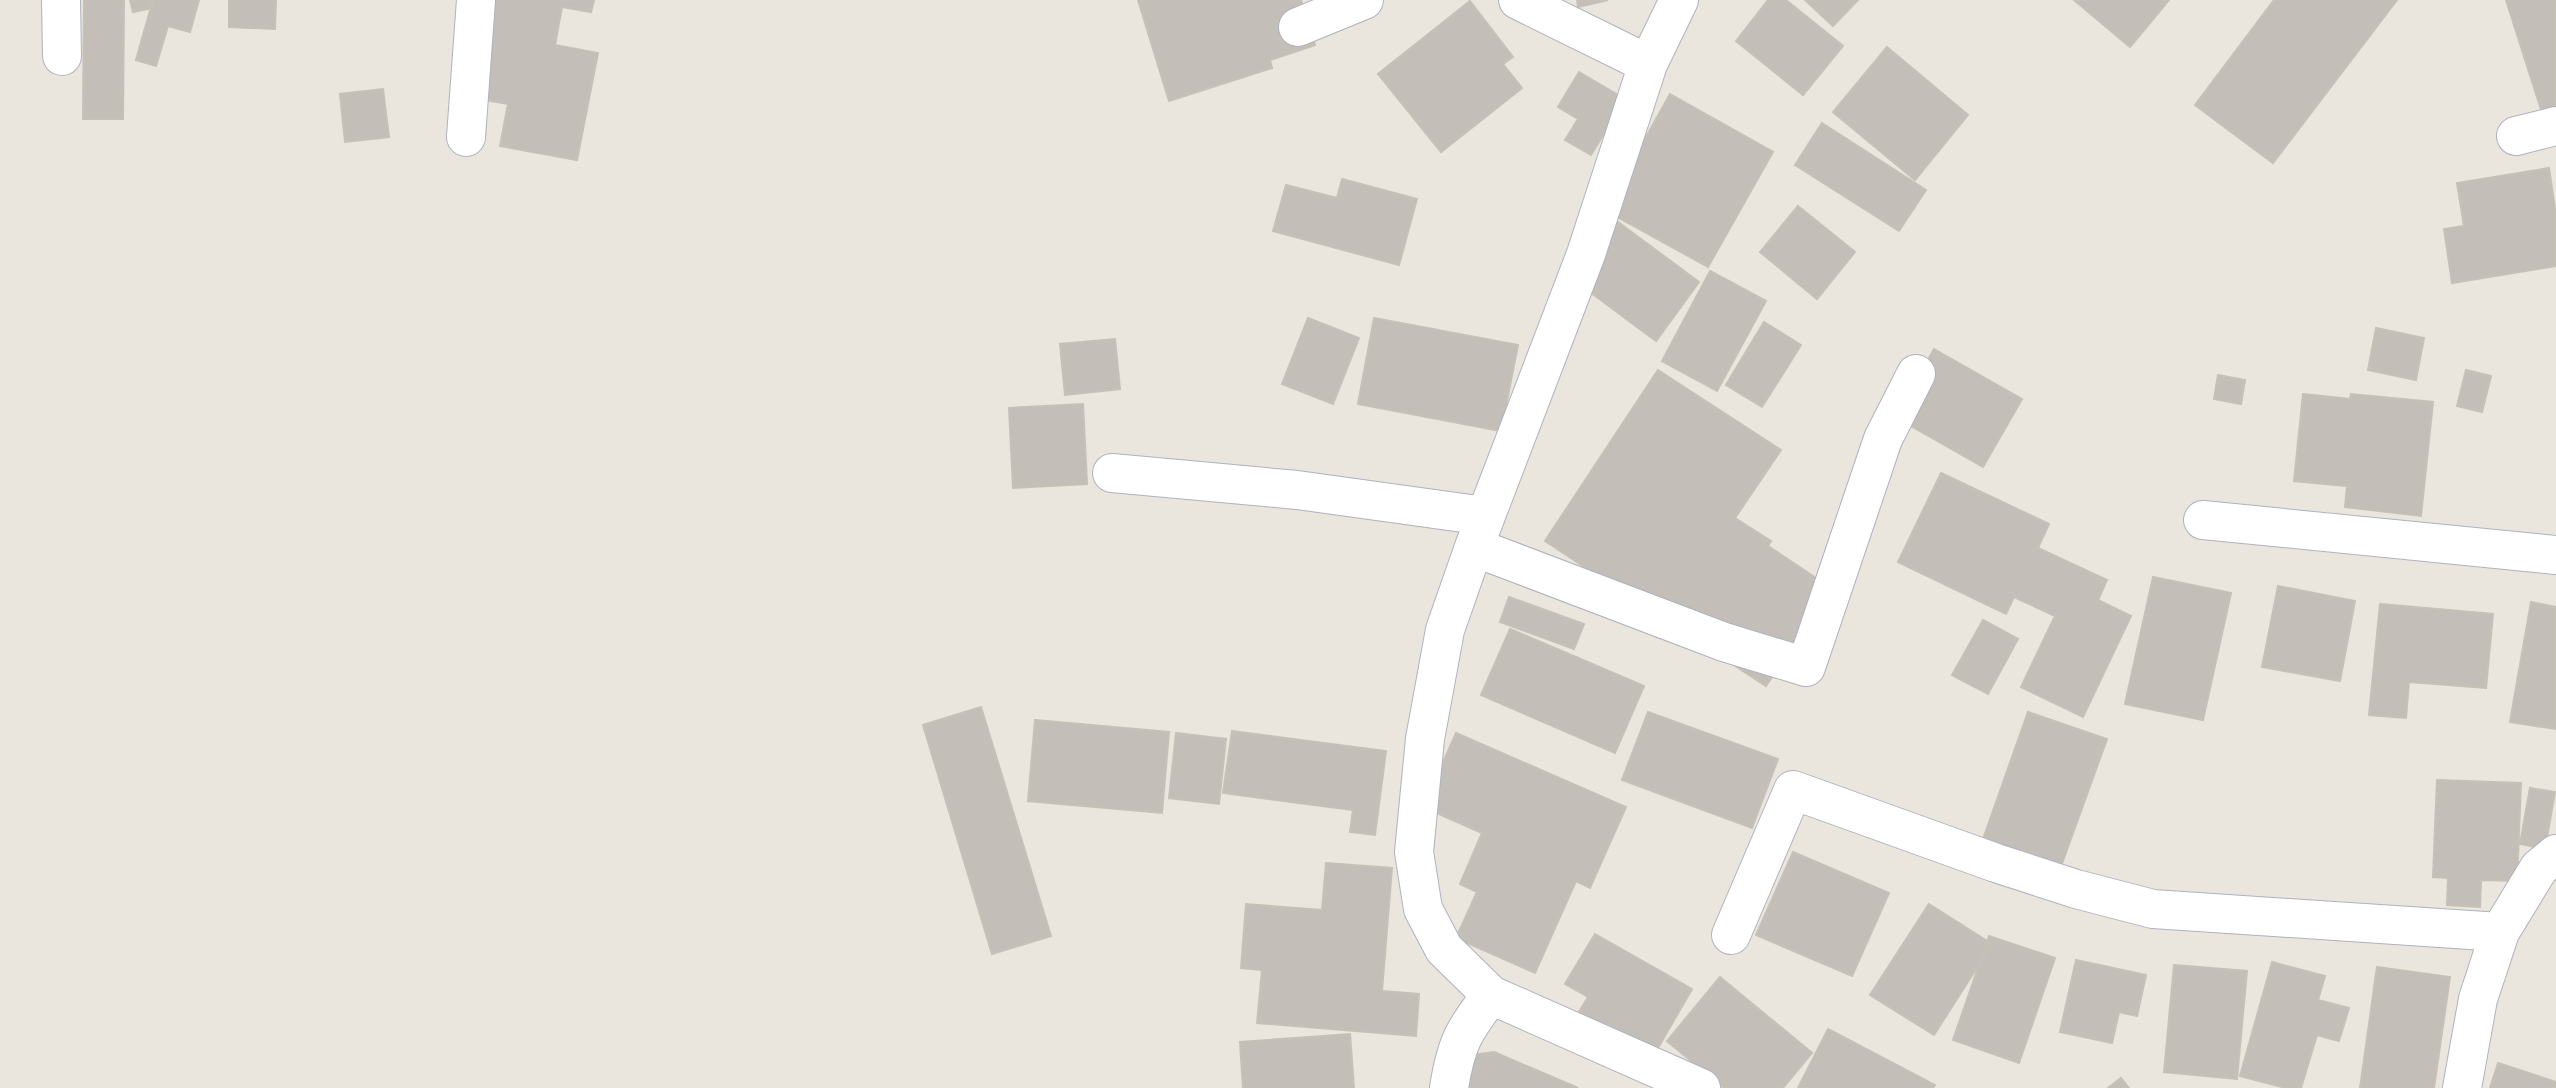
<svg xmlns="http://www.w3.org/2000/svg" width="2556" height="1088" viewBox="0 0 2556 1088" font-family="Mulish,sans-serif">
<rect width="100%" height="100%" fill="#eae5dd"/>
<!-- building -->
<path fill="#c3bfb8" stroke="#c5c1b6" stroke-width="2" d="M84,0H124L123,119H83Z
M130,0H152L153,8L133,12Z
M153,0H199L190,32L168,26L156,66L136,60Z
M229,0H276L275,29L229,27Z
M487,0H594L591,12L562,7L555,45L598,53L577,160L500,146L508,104L469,97Z
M1138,0H1301L1315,45L1270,60L1272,68L1169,101Z
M1577,0H1608L1578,7Z
M1768,0H1786L1843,46L1803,95L1736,41Z
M1805,0H1858L1833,26Z
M2074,0H2169L2130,47Z
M2274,0H2397L2273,163L2195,105Z
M2506,0H2556V118L2545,122Z
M1470,1L1513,57L1503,64L1522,88L1441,152L1378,74Z
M1887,47L1968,115L1915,180L1833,112Z
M1579,72L1625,99L1591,155L1565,140L1578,119L1558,107Z
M383,89L389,137L345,142L340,94Z
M1670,94L1773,152L1708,267L1605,210Z
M1822,123L1926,190L1899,231L1795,165Z
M2549,168L2556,215V266L2452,283L2444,229L2464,226L2457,183Z
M1342,179L1417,199L1399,265L1273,231L1286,185L1337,198Z
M1798,206L1855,252L1817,299L1760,252Z
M1618,222L1699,282L1656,341L1574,280Z
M1710,271L1766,301L1717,391L1662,361Z
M1308,318L1359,338L1333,404L1282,384Z
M1374,318L1518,345L1501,431L1358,404Z
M1764,322L1801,345L1762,407L1726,385Z
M2376,328L2424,338L2416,380L2368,370Z
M1115,339L1120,389L1065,395L1060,344Z
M1934,349L2022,399L1983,467L1895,417Z
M1658,370L1781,450L1735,518L1771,541L1768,546L1831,588L1766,686L1545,541Z
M2466,370L2491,376L2482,412L2457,406Z
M2218,375L2245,380L2241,404L2214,399Z
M2303,394L2350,399L2351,394L2433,402L2421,516L2345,507L2347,486L2294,481Z
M1083,404L1087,484L1013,488L1009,408Z
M1941,473L2049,524L2038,548L2107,580L2098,600L2131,616L2083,717L2021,687L2055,616L2014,597L2006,614L1898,562Z
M2153,577L2231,593L2203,720L2125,704Z
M2278,586L2355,601L2340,681L2262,667Z
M1509,597L1584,624L1574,649L1500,622Z
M2531,602L2556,607V729L2510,722Z
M2380,604L2493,614L2486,688L2409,682L2406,718L2369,715Z
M1983,620L2018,639L1988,694L1952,675Z
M1510,629L1644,686L1615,753L1481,695Z
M981,707L1051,936L992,954L923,725Z
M1648,712L1778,759L1752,828L1622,780Z
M2028,712L2107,739L2060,869L1982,842Z
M1035,720L1169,732L1162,813L1028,801Z
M1232,731L1386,751L1375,835L1350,832L1353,810L1223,793Z
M1176,733L1226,739L1219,804L1169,798Z
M1456,733L1626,807L1590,888L1576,881L1535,973L1456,938L1477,892L1460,884L1482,833L1423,807Z
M2437,780L2521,783L2517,881L2481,880L2480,907L2447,905L2448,878L2433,877Z
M2530,788L2555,792L2545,849L2520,844Z
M1793,852L1889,893L1852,976L1756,935Z
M1326,863L1392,868L1382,991L1419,994L1416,1036L1257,1023L1262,970L1241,968L1246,904L1322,910Z
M1929,904L1992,944L1934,1035L1870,995Z
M1595,934L1692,989L1654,1055L1579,1012L1588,997L1565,984Z
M1989,936L2055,958L2019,1063L1953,1040Z
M2076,960L2146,975L2137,1016L2119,1012L2112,1043L2060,1032Z
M2272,962L2325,976L2318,1000L2349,1008L2339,1041L2317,1035L2301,1088H2286L2240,1076Z
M2174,965L2247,971L2237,1079L2164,1072Z
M2377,967L2450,977L2434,1088H2360Z
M1720,977L1812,1053L1783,1088H1724L1667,1041Z
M1828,1029L1935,1085L1933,1088H1798Z
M1350,1034L1354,1088H1243L1240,1042Z
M1494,1052L1578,1088H1444L1457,1057Z
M2498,1063L2556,1082V1088H2490Z
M2121,1078L2129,1088H2108Z"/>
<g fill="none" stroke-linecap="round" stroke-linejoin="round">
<!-- street casing -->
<g stroke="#b0b2bc" stroke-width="40">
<path id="street" d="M61,0L62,56
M1518,0L1648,64
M1679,0L1648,64L1586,254L1474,547L1445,630L1425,739L1414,852L1423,909L1444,949L1491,995L1701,1088
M1298,27L1364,0
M2516,136L2556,126
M466,137L476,0
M1112,473L1297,490L1485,516
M2203,520L2556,555
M1474,547L1724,642L1806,667L1883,439L1916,374
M1731,935L1793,790L1996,863L2076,889L2153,909L2500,932
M1449,1088C1456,1043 1464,1030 1491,995
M2462,1088L2478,999L2500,932L2539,868L2556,854"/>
</g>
<!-- street -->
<use href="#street" stroke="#fff" stroke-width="38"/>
</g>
</svg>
